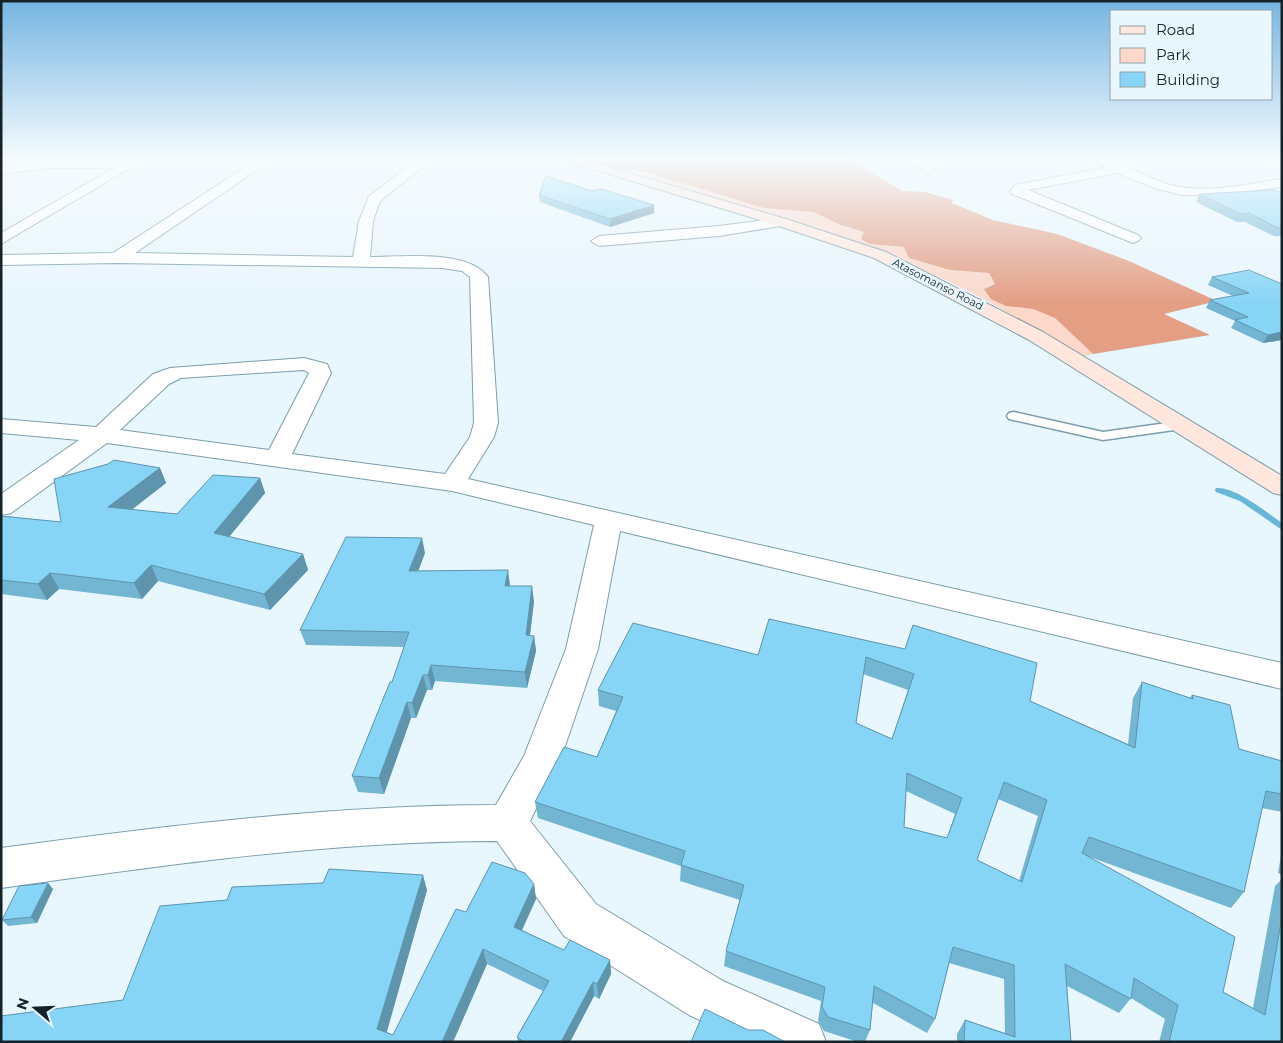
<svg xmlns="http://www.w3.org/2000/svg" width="1283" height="1043" viewBox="0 0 1283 1043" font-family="Montserrat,sans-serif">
<rect width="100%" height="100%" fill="#e8f6fd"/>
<!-- green -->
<path fill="#fcd8ca" d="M605,166L646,172L764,208L813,212L841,225L864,232L870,244L904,247L950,270L989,273L995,284L984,288L1006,306L1033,309L1055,318L1093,354L1079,358C1035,329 989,299 941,278C835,231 716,201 605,166Z"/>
<!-- forest -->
<path fill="#e39e84" d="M570,157H845L902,191L925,192L953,200L952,203L993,220L1057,234L1129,261L1217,301L1164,314L1210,335L1093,354L1055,318L1033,309L1006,306L991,299L984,289L995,284L989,273L950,270L909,258L904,247L870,244L861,239L864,232L841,225L813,212L764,208L646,172L605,166Z"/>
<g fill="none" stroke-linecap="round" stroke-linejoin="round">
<!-- stream -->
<path fill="#69b7d8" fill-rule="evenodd" d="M1216,488C1235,486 1266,512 1282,523V530L1240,501L1216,492L1215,490Z"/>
<!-- lane casing -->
<g stroke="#7b9dac" stroke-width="3">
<path id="lane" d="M1014,412L1103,432L1181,421L1188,425L1181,429L1103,440L1009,419L1007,416L1009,413Z"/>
</g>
<!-- street casing -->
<g stroke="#7b9dac" stroke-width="2">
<path id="street" d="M133,157H149L1,244V233L114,168H50L1,174V166L50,160L127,161Z
M261,157H276L135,253L353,257L359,221L369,196L421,157H435L380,201L373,221L370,257C401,257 468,249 488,277L498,423L494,437L468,479L1282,663V689L620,531L598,649L561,758L530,821L596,904L723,981L819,1024L826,1042H746L689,1015L564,936L497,841C331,841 165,865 1,888V848C165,826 331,805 496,805L524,756L566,649L594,525L452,491L107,443L11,513L1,515V494L79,440L1,433V419L96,427L153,374L170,368L304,358L327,364L331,373L292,454L445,474L470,437L474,423L470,277L462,271L442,268L117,263L1,265V255L113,253ZM304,370L309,373L269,450L120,430L169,384L181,378Z
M904,157H919L935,170L929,174Z
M1263,157H1282V165L1265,160Z
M1102,158C1124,164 1145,177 1167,184C1204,195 1245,184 1282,179V187L1219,195H1182L1157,189L1117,173L1028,190L1138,235L1141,238L1138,241L1133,243L1012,194L1010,191L1015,185L1020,184L1105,168L1096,162Z
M781,218L786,219L788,222L786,225L719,236L599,246L591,241L599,236L719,226Z"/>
</g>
<!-- secondary casing -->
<g stroke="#7b9dac" stroke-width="2">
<path id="secondary" d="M553,157H574L786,219L886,252L1043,332L1282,476V495L1273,493L1029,340L874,258L776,225Z"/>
</g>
<!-- lane -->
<use href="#lane" fill="#fff" fill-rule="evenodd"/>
<!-- street -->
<use href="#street" fill="#fff" fill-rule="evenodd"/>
<!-- secondary -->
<use href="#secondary" fill="#ffe7dd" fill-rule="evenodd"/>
</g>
<!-- wall -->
<path fill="#73b6d4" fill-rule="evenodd" d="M592,191L654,213L610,227L540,202L539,195Z
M1282,193V236H1274L1245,222H1237L1196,202L1199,194Z
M1249,270L1282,340L1263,343L1231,328L1235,321L1206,308L1210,300L1233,296L1208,285L1212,277Z
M160,468L166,483L131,510L177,514L260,478L265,493L229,537L303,554L308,570L270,610L158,581L142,599L59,589L47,600L1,594V516L61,522Z
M425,553L418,571L510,586L534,601L530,635L534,636L536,651L527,688L435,681L432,690H427L416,718H411L384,794L358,792L352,776L392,682L404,647L306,645L300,630Z
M769,619L1030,701L1128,744L1133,698L1142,682L1190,698L1192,695L1239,749L1282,761V812L1262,808L1244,892L1231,908L1087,856L1223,992L1253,1008L1275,886L1282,879V1042H1159L1165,1019L1131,998L1119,1013L1067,986L1071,1042H957V1034L965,1020L1005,1033L1004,979L949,963L935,1019L927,1033L873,1003L870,1030L865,1042H858L824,1031L818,1021L821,1001L724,966L726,951L740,900L680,881L681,866L538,818L535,802L597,757L616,711L599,706L598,690L758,655ZM863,674L908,690L892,739L856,723ZM906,791L955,814L947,838L904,827ZM998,799L1038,816L1019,881L977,860Z
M1282,850V875L1278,873Z
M534,884L536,899L522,930L564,950L610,960L611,974L599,999L594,996L570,1042H518L517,1037L543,991L487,964L453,1042H1L123,1000L427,890L386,1032L393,1035L466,912Z
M53,889L37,923L8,926L2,920Z"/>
<!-- shaded-wall -->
<path fill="#5e94ac" d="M654,205V213L610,227V219Z
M1282,332V340L1263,343L1268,335Z
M160,468L166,483L116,522L108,507Z
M260,478L265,493L220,548L214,533Z
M422,538L425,553L412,587L409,571Z
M303,554L308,570L270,610L264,594Z
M151,565L158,581L142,599L134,583Z
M508,570L510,585L507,601L505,586Z
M50,573L59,589L47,600L38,584Z
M532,586L534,601L528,651L526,635Z
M534,636L536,651L527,688L525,672Z
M431,665L435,681L432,690L428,675Z
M423,675L427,690L416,718L412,703Z
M407,702L411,718L384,794L379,778Z
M423,875L427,890L384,1042L377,1029Z
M48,883L53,889L37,923L31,917Z
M534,884L536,899L517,941L514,927Z
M483,949L487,964L453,1042H442Z
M610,960L611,974L599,999L597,984Z
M593,982L594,996L570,1042H561Z"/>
<!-- building -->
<path fill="#86d4f6" stroke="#5e94ac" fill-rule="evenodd" d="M546,176L592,191L601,189L654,205L610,219L539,195Z
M1275,190L1282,193V228H1278L1249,213L1240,214L1199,194Z
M1249,270L1282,284V332L1268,335L1235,320L1248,317L1210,300L1249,293L1212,277Z
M114,460L160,468L108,507L177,514L213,475L260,478L214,533L303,554L264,594L151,565L134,583L50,573L38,584L1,580V516L61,522L54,479L108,464Z
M346,537L422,538L409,571L508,570L505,586H532L526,635L534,636L525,672L431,665L428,675H423L412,703L407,702L379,778L352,776L390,682H392L409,632L300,630Z
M769,619L905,649L913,625L1037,663L1030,701L1135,748L1142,682L1193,699L1192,695L1230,705L1239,749L1282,761V794L1266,791L1244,892L1089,837L1082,853L1235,937L1223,992L1265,1015L1282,916V1042H1169L1178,1005L1134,978L1131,999L1065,964L1071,1042H964L965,1020L1015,1037L1014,965L953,947L935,1019L874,986L870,1030L828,1017L822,1007L825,987L726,951L744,885L681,865L685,851L535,802L564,747L597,757L623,697L598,690L633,623L758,655ZM866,657L914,674L892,739L856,723ZM907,773L962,798L947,838L904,827ZM1004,782L1047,800L1022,882L977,860Z
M492,862L525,873L534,884L514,927L564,950L570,940L610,960L597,984L593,982L561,1042H524L517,1037L549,981L483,949L442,1042H1V1016L123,1000L160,906L227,900L232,887L323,883L329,869L423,875L377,1029L393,1035L456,909L466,912Z
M48,883L31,917L2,920L19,886Z
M705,1009L748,1030H763L785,1042H691Z"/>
<!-- sky -->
<linearGradient id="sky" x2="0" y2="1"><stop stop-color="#75b5e2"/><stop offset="0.52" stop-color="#f5fbfe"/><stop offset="1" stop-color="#f5fbfe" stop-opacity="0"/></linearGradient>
<rect width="1283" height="304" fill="url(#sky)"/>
<g text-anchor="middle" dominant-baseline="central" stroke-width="5" stroke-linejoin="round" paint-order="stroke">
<!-- far-street labels -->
<g font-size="11" fill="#152328" stroke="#e8f6fd">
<text transform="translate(938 284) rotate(27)">Atasomanso Road</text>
</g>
</g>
<!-- border -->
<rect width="1283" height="1043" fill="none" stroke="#152328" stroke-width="5"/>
<!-- legend -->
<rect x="1110" y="10" width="162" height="90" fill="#e8f6fd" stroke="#94a2a8"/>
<rect x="1120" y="26" width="25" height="8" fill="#ffe7dd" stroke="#94a2a8"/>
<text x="1156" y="35" font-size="15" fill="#152328">Road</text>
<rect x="1120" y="48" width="25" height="15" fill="#fcd8ca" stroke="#94a2a8"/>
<text x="1156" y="60" font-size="15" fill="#152328">Park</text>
<rect x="1120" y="72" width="25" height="15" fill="#86d4f6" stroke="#94a2a8"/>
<text x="1156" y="85" font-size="15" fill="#152328">Building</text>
<!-- north arrow -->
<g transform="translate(35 1008) rotate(289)" stroke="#e8f6fd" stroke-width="4" paint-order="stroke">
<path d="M0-4L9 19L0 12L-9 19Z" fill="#152328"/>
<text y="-8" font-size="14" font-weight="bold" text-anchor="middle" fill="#152328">N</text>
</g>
</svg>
